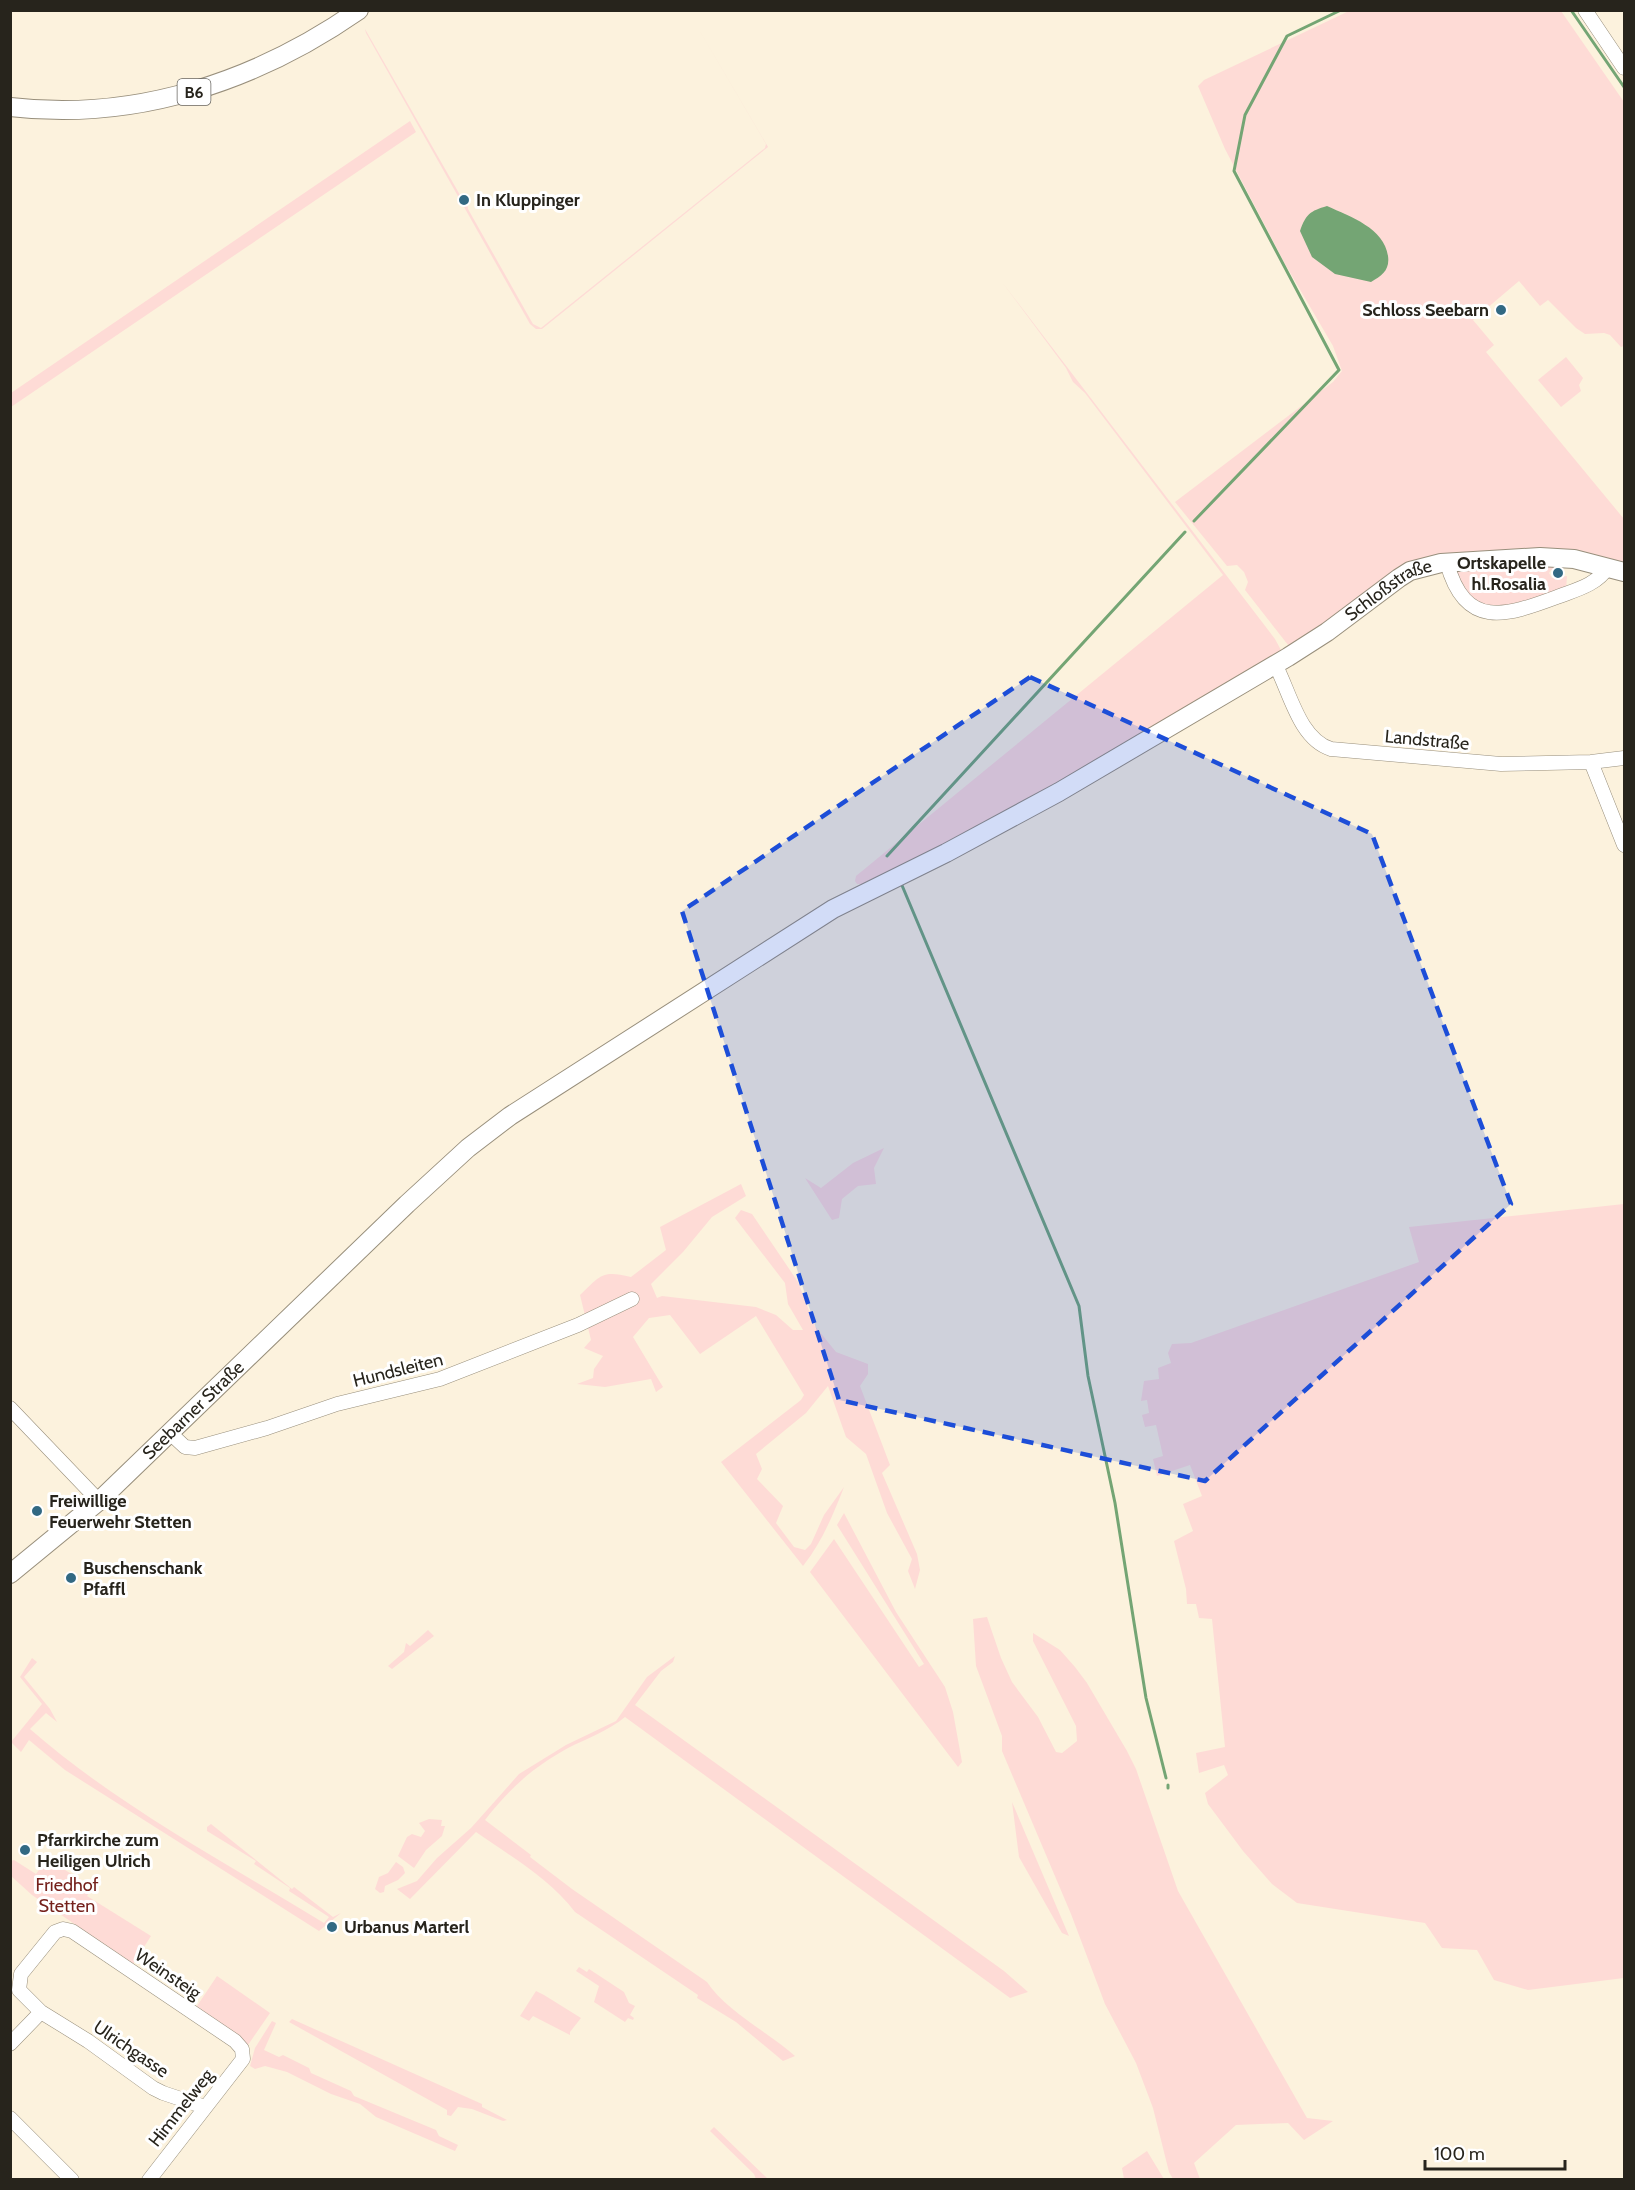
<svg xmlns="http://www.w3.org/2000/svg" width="1635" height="2190" viewBox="0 0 1635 2190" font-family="Cabin,sans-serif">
<rect width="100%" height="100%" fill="#fcf2dd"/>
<!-- green -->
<path fill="#fedbd6" d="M688,11L768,147L542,329H536L530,324L366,33L365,29L460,195L466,199L468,209L533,324L541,328L765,148L766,144Z
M1349,11H1561L1624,102V346L1621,347L1610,335L1604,333L1585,334L1576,328L1548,300L1540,306L1519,281L1473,320L1494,345L1486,352L1624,519V565L1454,555L1292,650L1245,590L1248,582L1244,572L1237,565L1227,566L1175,502L1333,382L1342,371L1333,346L1285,264L1225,149L1198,86L1204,80Z
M410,121L416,132L11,407V393Z
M1002,282L1275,639L1282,652L1042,795L867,884H857L855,881L856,876L1223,575L1085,393L1073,382L1066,368Z
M1566,357L1583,378L1579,385L1581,391L1561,407L1538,380Z
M1528,564L1565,567L1551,570L1549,573L1552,578L1567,576L1566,590L1515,607L1478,605L1458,582L1457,570Z
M884,1148L874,1168L876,1184L858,1186L842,1199L839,1218L832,1220L805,1178L821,1188L853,1163Z
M741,1184L746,1196L712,1217L683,1252L651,1284L657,1298L662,1296L756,1307L776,1315L793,1330H803L788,1304L785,1283L735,1218L741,1210L752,1214L798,1282L815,1326L836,1352L868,1364V1374L860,1386L890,1465L882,1473L917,1554L920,1570L915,1589L908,1571L912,1559L887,1513L866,1454L846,1437L828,1386L806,1413L756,1454L762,1469L757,1479L783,1506L776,1523L794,1547L805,1550L811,1544L824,1515L844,1487C833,1515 822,1542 803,1566L721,1462L801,1400L804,1395L756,1316L700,1354L670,1315L649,1318L633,1337L663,1387L656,1392L651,1379L605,1387L577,1384L593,1378L594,1369L603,1356L584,1348L591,1340L580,1295C601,1275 602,1270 631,1277L666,1250L660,1227Z
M1624,1204V1978L1528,1990L1494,1980L1477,1950L1442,1948L1425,1923L1297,1903L1272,1884L1243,1851L1208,1804L1205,1793L1228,1775L1224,1765L1199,1773L1196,1753L1225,1747L1212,1619L1199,1618L1196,1604H1187L1186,1589L1174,1541L1193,1531L1183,1504L1202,1496L1190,1465L1157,1476L1153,1459L1163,1456L1156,1425L1145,1427L1142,1415L1149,1413L1147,1400L1141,1401L1144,1381L1159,1379L1158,1368L1171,1363L1168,1353L1172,1344L1191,1343L1419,1262L1409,1227Z
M844,1513L896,1612L945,1687L953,1712L962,1762L958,1767L810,1572L834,1539L919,1667L924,1664L837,1525Z
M987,1617L1001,1658L1012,1682L1038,1717L1056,1752L1062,1753L1077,1741L1076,1726L1033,1641V1633L1060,1650L1075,1667L1087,1683L1127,1751L1136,1769L1178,1891L1307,2118L1333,2121L1304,2140L1288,2123L1236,2125L1194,2163L1200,2179H1173L1169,2172L1153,2108L1136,2063L1105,2004L1071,1914L1002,1751V1736L976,1666L973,1619Z
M428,1630L434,1636L392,1669L388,1666L404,1652L406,1643L410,1646Z
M675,1656L673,1662L661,1671L635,1705L1004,1971L1028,1992L1010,1998L625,1717C608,1731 588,1738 568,1748C533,1767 509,1789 485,1820L531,1855L530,1857L572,1889L707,1982C725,2010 769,2033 795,2056L783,2061L736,2022L697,1998L698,1995L575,1912C549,1878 510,1856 476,1832L410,1899L397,1889L417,1881L437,1858L471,1828L519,1774L566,1745L616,1721L647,1677Z
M32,1658L37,1662L24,1677L50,1709L57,1722L46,1713L30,1729C118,1806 225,1862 324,1923L329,1917L289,1891L290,1888L254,1864L256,1861L207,1831V1827L211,1824L292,1889L294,1887L333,1917L341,1913L319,1931L65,1770L29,1740L21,1752L11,1742L42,1704L20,1677Z
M1012,1802L1069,1936L1062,1933L1019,1857Z
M429,1819L442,1820L441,1826H445L442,1836L426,1850L414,1868L398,1856L407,1837L412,1834L421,1837L425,1831L419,1823Z
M47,1859L93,1887L87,1896L151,1936L133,1964L32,1895L11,1876V1861L14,1860L36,1874Z
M396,1862L403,1867L405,1873L398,1880L385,1886L384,1892L380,1893L375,1889L379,1877L388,1873Z
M579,1967L587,1972L589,1969L624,1992L629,2003L635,2006L630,2015L634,2018L633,2020L628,2018L625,2022L594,2002L599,1986L576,1971Z
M217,1976L270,2013L248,2045L195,2009Z
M536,1991L544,1995L581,2018L570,2032V2035L533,2016L529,2021L520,2016Z
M292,2019L482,2104V2107L507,2120L503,2121L472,2109L458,2107L451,2116L447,2115V2110L289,2022Z
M272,2021L276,2023L264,2050L279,2057L283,2055L309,2068L311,2073L351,2091L354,2096L436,2130L439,2136L458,2145L455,2151L376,2117L360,2104L331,2094L287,2072L265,2066L255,2069L250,2066L255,2048Z
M714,2127L768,2179H756L754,2174L710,2131Z
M1147,2151L1164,2179H1124L1122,2168Z"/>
<!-- water -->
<path fill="#74a574" d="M1327,206C1351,217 1384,228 1388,256C1390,270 1382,276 1371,282L1335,274L1312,257L1300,231C1306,214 1310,211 1327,206Z"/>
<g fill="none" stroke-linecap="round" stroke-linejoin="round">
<!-- stream -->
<path stroke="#74a574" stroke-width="3" d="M1571,10L1624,87
M1194,521L1339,370L1234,171L1245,115L1287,36L1341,10
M887,856L1185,532
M901,883L1079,1306L1088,1376L1115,1503L1146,1698L1166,1778
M1168,1785V1788"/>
<!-- minor casing -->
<g stroke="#988f7c" stroke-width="15">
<path id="minor" d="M1585,10L1624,68
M1447,563C1465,630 1506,616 1557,597C1575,590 1597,585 1608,567
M1275,664C1290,692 1299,739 1331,749L1501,764L1591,762L1624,758
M1591,762L1624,845
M10,1408L99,1501
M170,1433L185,1447L195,1448L267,1428L337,1404L440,1379L578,1325L632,1299
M10,2044L41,2012
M10,2118L72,2180
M149,2180L243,2059L242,2049L235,2041L72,1931L63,1929L55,1932L21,1974L19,1990L41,2012L88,2041L153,2088L163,2093L205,2107"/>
</g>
<!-- major casing -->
<g stroke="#988f7c" stroke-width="20">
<g id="major">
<path d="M10,107C136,122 257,81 359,10"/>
<path id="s1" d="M10,1574L99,1501L407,1204L468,1148L510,1116L833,909L946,853L1059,792L1288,657L1327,632L1399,578L1410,571L1441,563L1540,557L1574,559L1624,572"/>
</g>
</g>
<!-- minor -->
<use href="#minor" stroke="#fff" stroke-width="14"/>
<!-- major -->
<use href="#major" stroke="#fff" stroke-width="18"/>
</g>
<!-- marked area -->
<path fill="#1d4ed8" fill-opacity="0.2" stroke="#1d4ed8" stroke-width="4.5" stroke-dasharray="12 8" stroke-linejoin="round" d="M1030,677L1372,834L1511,1204L1205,1481L839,1400L682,911Z"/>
<!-- markers -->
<g fill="#326983" stroke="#fff" stroke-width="2">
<circle cx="464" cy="200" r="6"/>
<circle cx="1501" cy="310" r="6"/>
<circle cx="1558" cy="573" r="6"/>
<circle cx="37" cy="1511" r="6"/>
<circle cx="71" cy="1578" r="6"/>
<circle cx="25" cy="1850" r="6"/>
<circle cx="332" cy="1927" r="6"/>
</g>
<g text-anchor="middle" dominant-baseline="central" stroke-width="6" stroke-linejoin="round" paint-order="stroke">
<!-- shield labels -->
<rect fill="#fff" stroke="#686660" stroke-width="1.5" x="177.5" y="79" width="33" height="26" rx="4.5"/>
<g font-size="16" font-weight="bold" fill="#27241c">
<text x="194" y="92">B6</text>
</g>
<!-- poi labels -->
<g font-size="18" font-weight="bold" fill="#27241c" stroke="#fff" text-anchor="start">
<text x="476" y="200">In Kluppinger</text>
<text x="1489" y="310" text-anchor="end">Schloss Seebarn</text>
<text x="1546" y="563" text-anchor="end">Ortskapelle<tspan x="1546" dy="21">hl.Rosalia</tspan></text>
<text x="49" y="1501">Freiwillige<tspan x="49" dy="21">Feuerwehr Stetten</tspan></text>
<text x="83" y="1568">Buschenschank<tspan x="83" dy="21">Pfaffl</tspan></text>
<text x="37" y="1840">Pfarrkirche zum<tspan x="37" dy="21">Heiligen Ulrich</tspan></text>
<text x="344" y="1927">Urbanus Marterl</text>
</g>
<!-- street labels -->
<g font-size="18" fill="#27241c" stroke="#fff">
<text stroke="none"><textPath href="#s1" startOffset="1704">Schloßstraße</textPath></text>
<text transform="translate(1427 740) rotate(5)">Landstraße</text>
<text transform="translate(398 1370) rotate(-14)">Hundsleiten</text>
<text stroke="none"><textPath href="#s1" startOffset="246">Seebarner Straße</textPath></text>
<text transform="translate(168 1974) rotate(34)">Weinsteig</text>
<text transform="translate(131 2049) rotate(34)">Ulrichgasse</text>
<text transform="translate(181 2108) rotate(-52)">Himmelweg</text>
</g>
<!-- park labels -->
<g font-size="18" fill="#75211c" stroke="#fff">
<text x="67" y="1885">Friedhof<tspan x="67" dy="21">Stetten</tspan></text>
</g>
</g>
<!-- border -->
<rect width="1635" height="2190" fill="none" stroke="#27241c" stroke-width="24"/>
<!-- scale -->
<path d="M1425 2160v9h140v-9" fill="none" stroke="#27241c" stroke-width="3"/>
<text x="1434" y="2160" font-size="18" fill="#27241c" stroke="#ffffff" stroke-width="4.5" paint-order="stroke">100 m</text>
</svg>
